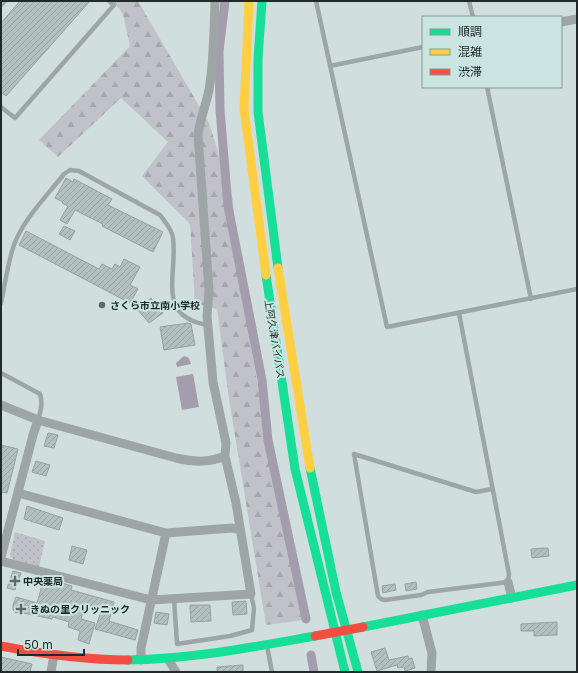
<svg xmlns="http://www.w3.org/2000/svg" width="578" height="673" viewBox="0 0 578 673" font-family="Inter,'Noto Sans JP',sans-serif">
<defs>
<pattern id="grass-dots" width="8" height="8" patternUnits="userSpaceOnUse"><rect width="8" height="8" fill="#c1c1ca"/><path d="M2 2h.1M6 6h.1" fill="none" stroke="#a6a6ae" stroke-width="1.8" stroke-linecap="round"/></pattern>
<pattern id="forest-firs" width="22" height="20" patternUnits="userSpaceOnUse"><rect width="22" height="20" fill="#c1c1ca"/><path d="M5 1l3.5 6h-7zM16 11l3.5 6h-7z" fill="#a6a6ae"/></pattern>
<pattern id="building-hatch" width="6" height="6" patternUnits="userSpaceOnUse"><rect width="6" height="6" fill="#b2c0be"/><path d="M-1 1l2-2M0 6l6-6M5 7l2-2" fill="none" stroke="#99a5a3"/></pattern>
</defs>
<rect width="100%" height="100%" fill="#d0dfdd"/>
<!-- grass -->
<path fill="url(#grass-dots)" d="M15,532L45,541L39,567L13,560L10,555Z"/>
<!-- forest -->
<path fill="url(#forest-firs)" d="M114,1H138L209,123L233,200L237,269L281,514L303,620L266,625L229,399L217,309L195,303L190,224L142,176L168,142L121,98L58,157L39,140L130,46L123,14Z"/>
<!-- water -->
<path fill="#a49dae" d="M184,356L189,358L191,364L177,367L176,363Z
M193,374L199,407L182,410L176,377Z"/>
<g fill="none" stroke-linecap="round" stroke-linejoin="round">
<!-- canal -->
<path stroke="#a49dae" stroke-width="9" d="M225,1L219,51L220,110L228,206L262,380L268,440L306,619
M311,655L314,672"/>
</g>
<!-- building -->
<path fill="url(#building-hatch)" stroke="#96a1a0" d="M20,1H90L6,96L1,92V23Z
M66,178L73,182L74,179L112,199L108,205L163,232L153,252L102,226L103,224L75,210L67,224L60,220L68,206L62,203L63,202L55,198Z
M64,226L75,231L70,240L59,234Z
M26,231L99,269L102,264L112,269L115,264L120,267L124,259L140,267L130,285L138,289L130,303L19,245Z
M151,298L163,313L149,323L137,309Z
M188,323L191,324L195,345L164,350L160,327Z
M48,433L58,435L54,448L44,446Z
M1,445L18,449L7,493L1,492Z
M36,461L50,465L46,476L32,472Z
M27,506L63,518L59,530L24,519Z
M72,546L87,550L83,564L69,560Z
M548,548L549,556L532,558L531,549Z
M13,571L21,573L15,590L7,588Z
M43,582L61,587L62,583L72,586L71,590L114,602L109,621L138,630L135,640L95,629L102,609L86,605H85L81,619L95,623L89,644L78,640L80,631L68,627L69,622L53,617L52,619L19,612L16,613L13,610V605L16,597L37,603Z
M416,582L417,589L406,591L405,584Z
M395,584L396,590L383,593L382,586Z
M246,601L247,614L233,615L232,602Z
M190,605H210L211,621L191,622Z
M156,612L169,614L167,625L154,623Z
M557,622V635L534,636V631H521V624Z
M385,648L389,660L408,656L409,659L412,658L415,668L405,671L404,667L398,668L397,665L377,671L371,652Z
M1,657L32,664L30,672H1Z
M243,665V672H217V667Z"/>
<g fill="none" stroke-linecap="round" stroke-linejoin="round">
<!-- lane -->
<path stroke="#9da6a5" stroke-width="4.5" d="M316,1L387,327L577,289
M469,1L473,17
M1,5L5,1
M330,66L423,47
M487,87L531,299
M1,107L15,118L114,5L109,1
M1,303C5,284 8,262 14,245C24,218 47,196 64,174L70,170L79,171L160,215C165,222 172,229 173,238C178,274 155,317 208,325
M459,313L509,574L508,582L428,592L421,595L385,600L381,599L378,596L354,454L476,492L492,489
M1,373L40,394C43,403 41,411 38,420
M174,599L177,644L230,636L252,630L254,608L251,594
M267,646L272,672"/>
<!-- street -->
<path stroke="#9da6a5" stroke-width="9" d="M561,22L577,19
M1,405L38,420L176,458C194,462 208,463 225,456L226,443L213,382L207,316L209,290L198,135C200,119 206,105 209,90C214,61 214,30 215,1
M18,493L166,533L232,528L240,530
M1,557L33,435L38,420
M1,561L151,600L251,594L236,503L225,456
M508,582L512,598
M422,615L432,653L431,672
M168,659L176,672
M141,660V648L166,533
M51,672L54,655"/>
<!-- fast -->
<path stroke="#16e098" stroke-width="9" d="M262,1L258,59V112L278,268
M266,275L295,469L345,672
M310,468L336,592L358,672
M363,627L577,585
M128,660C192,659 253,647 315,636"/>
<!-- slow -->
<path stroke="#ffcf43" stroke-width="9" d="M249,1L244,109L266,275
M278,268L310,468"/>
<!-- jam -->
<path stroke="#f24e42" stroke-width="9" d="M1,646C43,654 85,660 128,660"/>
<!-- jam-bridge -->
<path stroke="#f24e42" stroke-width="9" d="M315,636L363,627"/>
</g>
<!-- markers -->
<g fill="#5e6968" stroke="#cae5e1" stroke-width="1.5">
<circle cx="102" cy="305" r="4"/>
<path d="M13 575h4v4h4v4h-4v4h-4v-4h-4v-4h4z"/>
<path d="M19 603h4v4h4v4h-4v4h-4v-4h-4v-4h4z"/>
</g>
<g text-anchor="middle" dominant-baseline="central" stroke-width="4" stroke-linejoin="round" paint-order="stroke">
<!-- poi labels -->
<g font-size="10" font-weight="bold" fill="#202a29" stroke="#cae5e1" text-anchor="start">
<text x="110" y="305">さくら市立南小学校</text>
<text x="23" y="581">中央薬局</text>
<text x="30" y="609">きぬの里クリッニック</text>
</g>
<!-- street labels -->
<g font-size="10" fill="#202a29" stroke="#cae5e1">
<text transform="translate(275 339) rotate(81)">上阿久津バイパス</text>
</g>
</g>
<!-- border -->
<rect width="578" height="673" fill="none" stroke="#202a29" stroke-width="4"/>
<!-- legend -->
<rect x="422" y="16" width="140" height="72" fill="#cae5e1" stroke="#869a97"/>
<rect x="430" y="29" width="20" height="6" fill="#16e098" stroke="#869a97"/>
<text x="458" y="36" font-size="12" fill="#202a29">順調</text>
<rect x="430" y="49" width="20" height="6" fill="#ffcf43" stroke="#869a97"/>
<text x="458" y="56" font-size="12" fill="#202a29">混雑</text>
<rect x="430" y="69" width="20" height="6" fill="#f24e42" stroke="#869a97"/>
<text x="458" y="76" font-size="12" fill="#202a29">渋滞</text>
<!-- scale -->
<path d="M18 649v6h66v-6" fill="none" stroke="#202a29" stroke-width="2"/>
<text x="24" y="649" font-size="12" fill="#202a29" stroke="#cae5e1" stroke-width="3" paint-order="stroke">50 m</text>
</svg>
